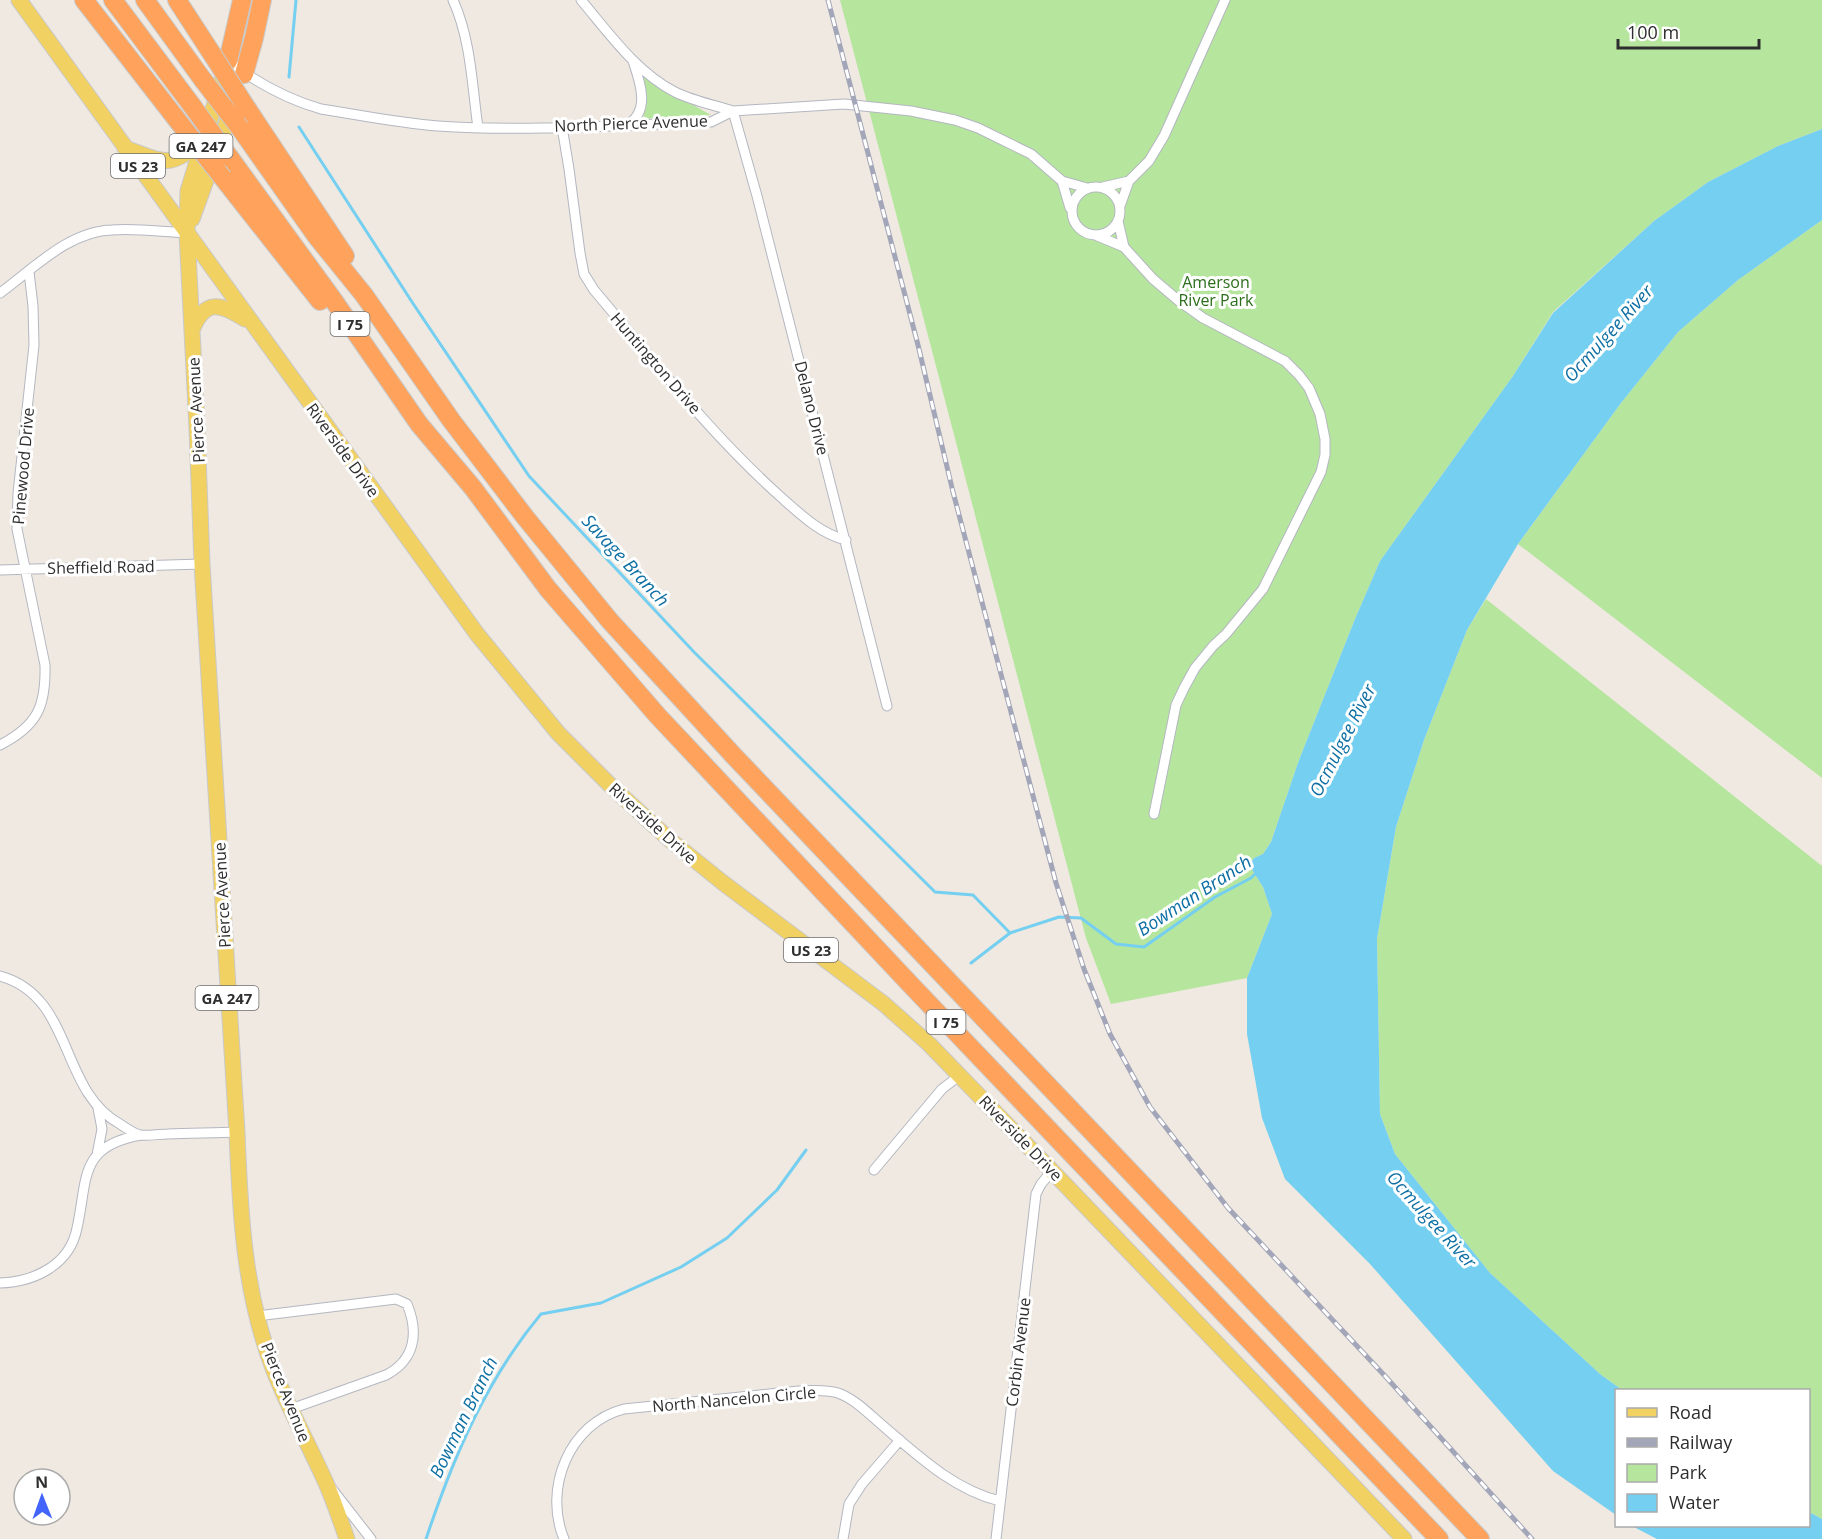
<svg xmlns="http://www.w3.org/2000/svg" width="1822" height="1539" viewBox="0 0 1822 1539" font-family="'Open Sans',sans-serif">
<rect width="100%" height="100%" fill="#efe9e1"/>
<!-- green -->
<path fill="#b6e59e" d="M840,0H1822V129L1778,146L1708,182L1654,221L1553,312L1513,376L1380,561L1355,619L1299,760L1271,842L1263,854L1254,858L1249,865L1263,887L1272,914L1247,978L1111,1004L1086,938Z
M643,77L711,115L643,119L647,101Z
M1822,220V778L1518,544L1621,403L1678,332L1738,280Z
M1486,599L1822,866V1519L1809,1512L1808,1390H1622L1600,1374L1490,1273L1395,1154L1380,1114L1377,939L1396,827L1424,740L1467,630Z"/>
<!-- water -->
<path fill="#75cff0" d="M1822,129V220L1738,280L1678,332L1621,403L1518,544L1467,630L1424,740L1396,827L1377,939L1380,1114L1395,1154L1490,1273L1600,1374L1622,1390H1616V1515L1553,1471L1370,1264L1285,1179L1262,1118L1247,1034V978L1272,914L1263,887L1249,865L1254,858L1263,854L1271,842L1299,760L1355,619L1380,561L1513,376L1553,313L1654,221L1708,182L1778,146Z
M1809,1512L1822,1519V1539H1657L1632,1526H1808Z"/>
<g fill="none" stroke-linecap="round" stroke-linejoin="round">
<!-- stream -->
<path stroke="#75cff0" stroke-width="3" d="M289,77L296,0
M299,127L412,302L529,476L694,652L935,892L973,895L1010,933
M971,963L1010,933L1059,917L1081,918L1116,944L1144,947L1215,897L1251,878L1258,871
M426,1539C453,1458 486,1380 541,1314L601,1303L681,1267L727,1238L777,1190L806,1150"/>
<!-- minor casing -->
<g stroke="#b4b7c1" stroke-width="11">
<path id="minor" d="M453,0C471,40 472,85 478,128
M581,0C609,33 636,72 675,92C693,101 714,105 733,111
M228,61C257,83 286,99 321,109C360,115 399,123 438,126C529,132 621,125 711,122L733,111L844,104L911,111L955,120L978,128L1031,154L1062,181L1087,188
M733,111L757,196L887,706
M627,125C651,111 640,82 633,61
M562,127L569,169L580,253L584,274L594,290C654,361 712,436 782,498C801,515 821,534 846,540
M1062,181L1070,208
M1072 211a24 24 0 1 1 48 0a24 24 0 1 1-48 0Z
M1103,187L1129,181
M1120,206L1129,181L1149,161L1164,136L1225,0
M1118,221L1124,247
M1095,235L1124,247L1153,279L1179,301L1203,318L1285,361L1299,375L1309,388L1320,414L1325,439V455L1321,472L1263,589L1226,634L1213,646L1195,668L1184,688L1176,705L1154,814
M0,293C33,269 69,231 112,230C136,228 162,232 187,233
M0,570L202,564
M0,745C37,726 46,707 45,665L17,529L18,493L34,345L33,306L29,272
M0,976C74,996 59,1091 120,1124C126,1128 133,1133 140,1135C148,1136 159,1134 168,1134C191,1133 214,1133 237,1132
M97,1155L102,1129L98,1108
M874,1170L942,1089L959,1076
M0,1283C34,1282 70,1265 77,1228C88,1179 78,1146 141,1135
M257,1316L396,1299L407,1304C419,1333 415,1360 386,1375L291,1409
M332,1489L371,1539
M564,1539C543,1489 569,1423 624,1409C669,1404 715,1400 760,1395C782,1393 817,1387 838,1393C855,1399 869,1414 882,1425C917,1455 954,1490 1000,1501
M843,1539L849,1504L862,1484L900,1440
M996,1539L1036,1194L1041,1184L1052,1171"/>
</g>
<!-- primary casing -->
<g stroke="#c9c9c9" stroke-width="17">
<path id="primary" d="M19,0L477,634L558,733L611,786L670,840L722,882L884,1004L929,1044L1052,1171L1404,1539
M227,64L188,191L187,233L197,428L202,564L237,1132C240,1213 244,1294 274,1371C289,1409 309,1445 326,1483C334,1501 340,1520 347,1539
M125,148C165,163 169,169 203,140
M192,219L233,106
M192,330C205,299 219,303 245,319"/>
</g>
<!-- motorway casing -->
<g stroke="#c9c9c9" stroke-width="20">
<path id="motorway" d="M84,0L185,130
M113,0L193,107
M145,0L203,80
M177,0L212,54
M228,61L242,0
M244,74L254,38L262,0
M248,110L345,256
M240,128L317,237L364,295L451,420L525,517L610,621L733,755L1480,1539
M230,158L334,301L419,424L473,488L548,589L657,715L910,984L1439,1539
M223,178L320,301"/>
</g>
<!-- minor -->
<use href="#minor" stroke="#fff" stroke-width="9"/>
<!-- primary -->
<use href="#primary" stroke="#f2d163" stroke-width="15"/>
<!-- motorway -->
<use href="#motorway" stroke="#ffa35c" stroke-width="18"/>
<!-- rail casing -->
<g stroke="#a3a6b8" stroke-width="5">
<path id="rail" d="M828,0L918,345L953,492L1056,883L1084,969L1110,1034L1150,1107L1228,1208L1385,1376L1532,1539"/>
</g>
<!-- rail -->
<use href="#rail" stroke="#fff" stroke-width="3" stroke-dasharray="9" stroke-linecap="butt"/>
<!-- motorway-bridge casing -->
<g stroke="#c9c9c9" stroke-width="20" stroke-linecap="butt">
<path id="motorway-bridge" d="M212,54L248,110
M203,80L240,128
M193,107L230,158
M185,130L223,178"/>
</g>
<!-- motorway-bridge -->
<use href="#motorway-bridge" stroke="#ffa35c" stroke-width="18"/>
</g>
<g text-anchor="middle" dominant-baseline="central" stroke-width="6" stroke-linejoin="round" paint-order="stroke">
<!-- shield labels -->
<g fill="#fff" stroke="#6d6d6d" stroke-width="1.5">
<rect x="169.5" y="134" width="63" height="24" rx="4.5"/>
<rect x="111" y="154" width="54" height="24" rx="4.5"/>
<rect x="330.5" y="312" width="39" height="24" rx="4.5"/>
<rect x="784" y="938" width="54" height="24" rx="4.5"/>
<rect x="195.5" y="986" width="63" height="24" rx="4.5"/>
<rect x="926.5" y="1010" width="39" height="24" rx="4.5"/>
</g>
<g font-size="15" font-weight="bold" fill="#2e2e2e">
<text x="201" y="146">GA 247</text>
<text x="138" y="166">US 23</text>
<text x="350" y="324">I 75</text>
<text x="811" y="950">US 23</text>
<text x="227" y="998">GA 247</text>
<text x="946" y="1022">I 75</text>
</g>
<!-- street labels -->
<g font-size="16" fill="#2e2e2e" stroke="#fff">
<text transform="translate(631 123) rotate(-2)">North Pierce Avenue</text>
<text transform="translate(656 363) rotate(49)">Huntington Drive</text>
<text transform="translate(812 408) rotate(76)">Delano Drive</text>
<text transform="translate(196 410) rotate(-93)">Pierce Avenue</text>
<text transform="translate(343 450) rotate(54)">Riverside Drive</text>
<text transform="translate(23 466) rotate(-85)">Pinewood Drive</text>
<text transform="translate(101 567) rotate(-1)">Sheffield Road</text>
<text transform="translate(653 823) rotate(42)">Riverside Drive</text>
<text transform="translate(222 895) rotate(-93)">Pierce Avenue</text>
<text transform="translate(1021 1138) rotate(46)">Riverside Drive</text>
<text transform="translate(1018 1352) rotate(-83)">Corbin Avenue</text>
<text transform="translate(286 1392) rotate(68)">Pierce Avenue</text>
<text transform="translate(734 1399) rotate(-5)">North Nancelon Circle</text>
</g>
<!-- park labels -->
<g font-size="16" fill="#2c6e1b" stroke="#fff">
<text x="1216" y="282">Amerson<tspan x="1216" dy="18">River Park</tspan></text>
</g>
<!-- water labels -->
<g font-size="18" font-style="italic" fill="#0d6fa3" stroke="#fff">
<text transform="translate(1608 333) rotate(-48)">Ocmulgee River</text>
<text transform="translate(626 560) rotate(47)">Savage Branch</text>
<text transform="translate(1342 740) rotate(-63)">Ocmulgee River</text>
<text transform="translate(1194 895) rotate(-33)">Bowman Branch</text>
<text transform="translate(1432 1219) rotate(48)">Ocmulgee River</text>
<text transform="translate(463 1417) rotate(-64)">Bowman Branch</text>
</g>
</g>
<!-- legend -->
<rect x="1615" y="1389" width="195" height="138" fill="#ffffff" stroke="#ababab" stroke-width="1.5"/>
<rect x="1627" y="1408" width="30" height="9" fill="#f2d163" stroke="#ababab" stroke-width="1.5"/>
<text x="1669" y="1419" font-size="18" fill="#2e2e2e">Road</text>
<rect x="1627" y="1438" width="30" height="9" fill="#a3a6b8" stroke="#ababab" stroke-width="1.5"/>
<text x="1669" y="1449" font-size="18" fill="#2e2e2e">Railway</text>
<rect x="1627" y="1464" width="30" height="18" fill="#b6e59e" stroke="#ababab" stroke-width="1.5"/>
<text x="1669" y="1479" font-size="18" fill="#2e2e2e">Park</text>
<rect x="1627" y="1494" width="30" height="18" fill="#75cff0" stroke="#ababab" stroke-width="1.5"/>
<text x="1669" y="1509" font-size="18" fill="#2e2e2e">Water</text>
<!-- north arrow -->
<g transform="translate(42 1497) rotate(359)"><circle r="28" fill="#ffffff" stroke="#ababab" stroke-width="1.5"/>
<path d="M0-4.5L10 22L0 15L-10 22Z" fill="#4264fb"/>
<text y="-9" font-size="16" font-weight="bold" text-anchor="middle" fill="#2e2e2e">N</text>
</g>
<!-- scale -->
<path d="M1618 39v9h141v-9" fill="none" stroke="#2e2e2e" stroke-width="3"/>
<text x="1627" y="39" font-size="18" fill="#2e2e2e" stroke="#ffffff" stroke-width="4.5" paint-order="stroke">100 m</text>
</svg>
